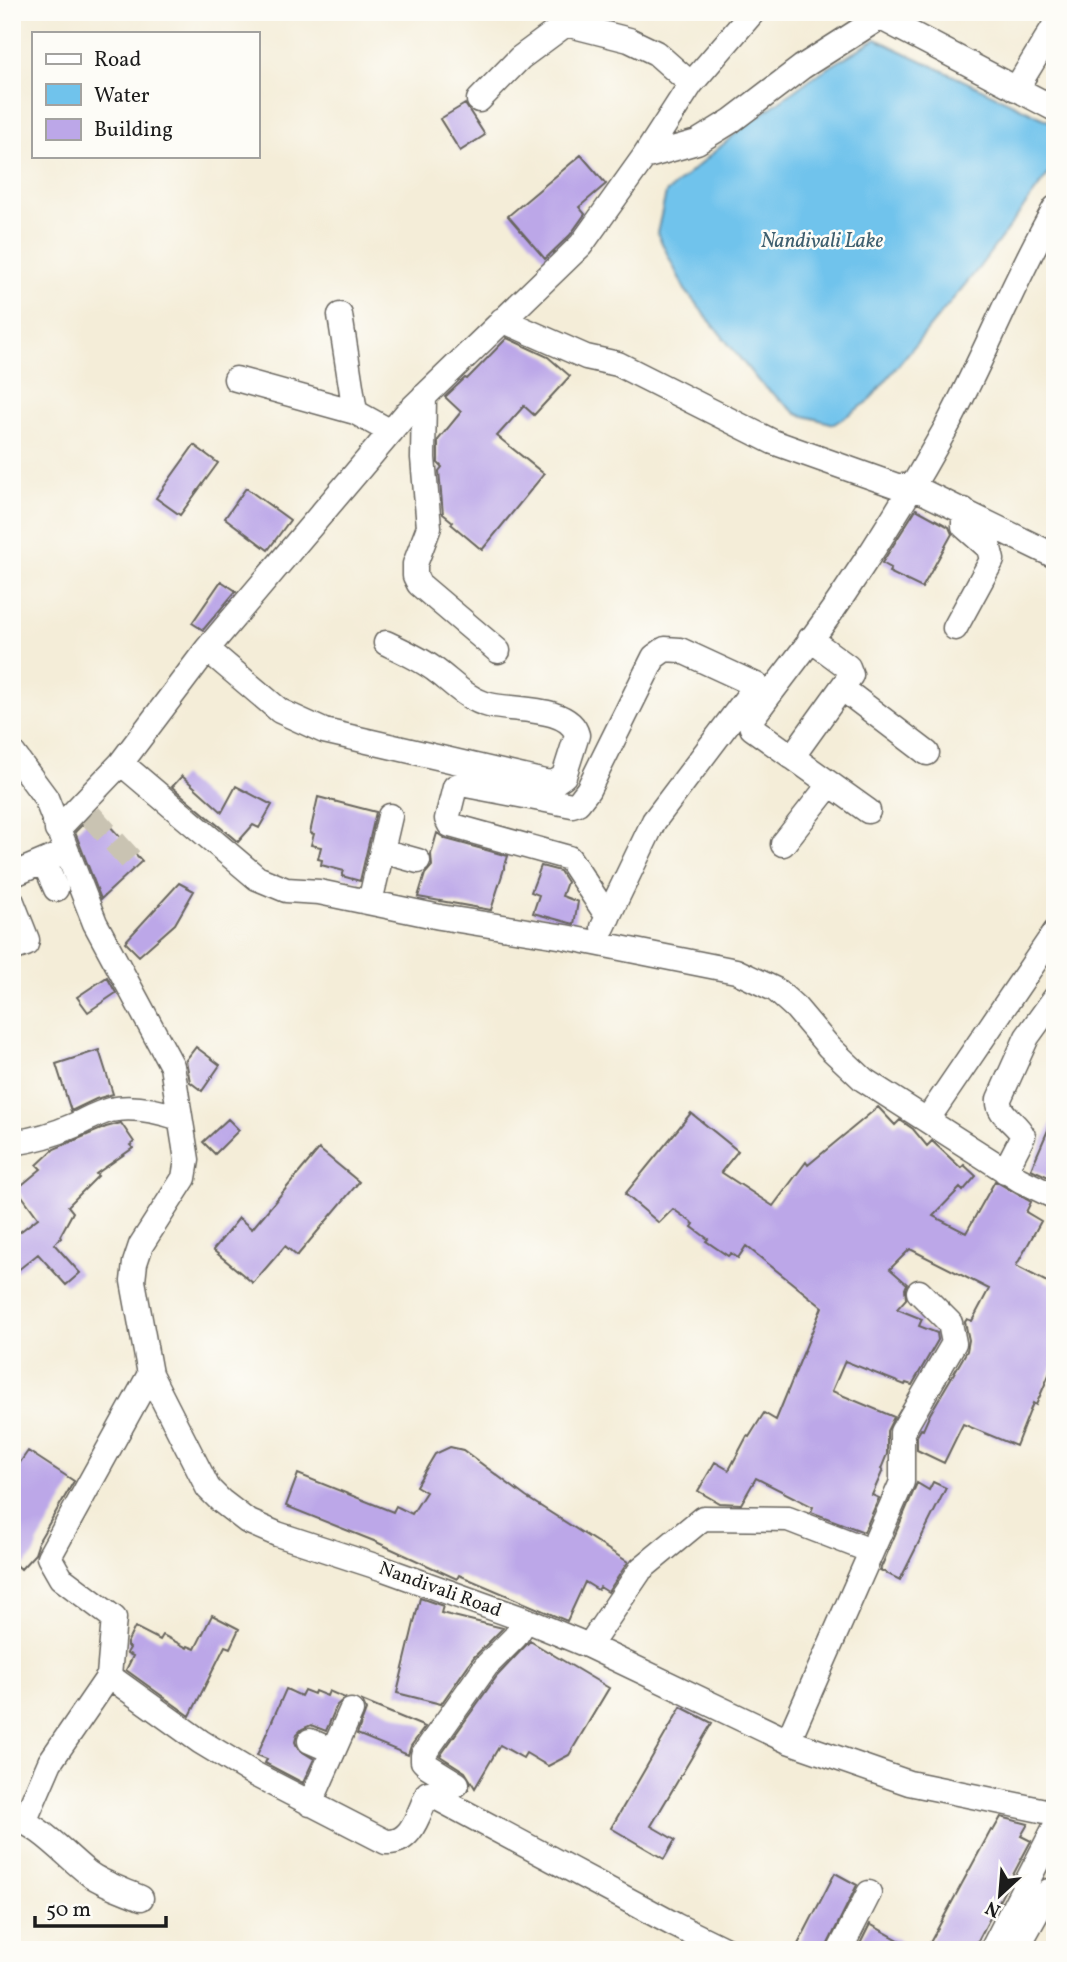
<svg xmlns="http://www.w3.org/2000/svg" width="1067" height="1962" viewBox="0 0 1067 1962" font-family="Vollkorn,serif">
<rect width="100%" height="100%" fill="#fdfcf7"/>
<filter id="ink" filterUnits="userSpaceOnUse"><feTurbulence type="fractalNoise" baseFrequency=".0143" numOctaves="2"/><feDisplacementMap in="SourceGraphic" scale="14" xChannelSelector="R" yChannelSelector="G"/><feConvolveMatrix kernelMatrix="1 2 1 2 8 2 1 2 1" color-interpolation-filters="sRGB"/></filter>
<filter id="wash" filterUnits="userSpaceOnUse"><feTurbulence type="fractalNoise" baseFrequency=".00686" numOctaves="4" result="noise"/><feDisplacementMap in="SourceGraphic" scale="28" xChannelSelector="R" yChannelSelector="G"/><feGaussianBlur stdDeviation="1.57" result="paint"/><feColorMatrix in="noise" values="0 0 0 0 0 0 0 0 0 0 0 0 0 0 0 0 0 1.4 0 .05"/><feComposite in="paint" operator="in"/></filter>
<g filter="url(#wash)">
<rect width="100%" height="100%" fill="#f4edd8"/>
<!-- water -->
<path fill="#70c3ec" stroke="#467084" stroke-width="2" d="M876,39L1055,124V165L978,269L868,402L834,424L797,414L759,382L685,290L657,233L666,193L741,129L813,77Z"/>
<g id="blocks">
<!-- building -->
<path fill="#bca7e8" d="M465,104L485,135L460,151L440,119Z
M581,155L606,184L579,207L585,214L570,235L545,259L508,216Z
M507,338L548,357L570,376L534,415L524,406L497,436L544,474L482,550L451,524L453,522L443,514L439,471L442,467L438,463V440L461,412L445,397L465,378L467,379Z
M194,445L218,463L180,515L156,498Z
M246,488L290,520L268,550L225,518Z
M916,509L949,527L952,534L922,588L889,572L891,568L882,563Z
M221,581L236,591L203,630L192,623Z
M182,776L222,812L236,786L272,805L259,828L253,825L238,842L172,787Z
M318,797L376,812L360,881L342,876L344,871L321,865L322,860L318,859L321,847L311,845L314,834L310,833Z
M96,811L142,861L101,899L75,832Z
M437,833L446,839L508,856L491,910L418,897L425,874L432,866L431,854Z
M541,866L560,871L567,882L562,896L578,902L574,924L533,913L539,895L531,892Z
M179,883L194,891L175,924L139,956L125,942Z
M107,977L116,993L88,1012L77,997Z
M196,1047L220,1065L202,1091L190,1082L186,1060Z
M99,1050L113,1094L96,1099L71,1111L56,1064Z
M878,1107L895,1125L900,1120L913,1129L927,1146L932,1141L961,1168L964,1165L976,1176L963,1191L960,1188L933,1216L966,1233L995,1181L1031,1202L1026,1212L1041,1221L1016,1266L1055,1286V1361L1036,1405L1033,1403L1016,1446L963,1424L944,1463L917,1450V1436L921,1429L923,1430L930,1414L967,1351L969,1340L965,1322L967,1319L972,1321L989,1289L910,1249L890,1269L907,1284L905,1289L906,1299L897,1309L922,1319L919,1326L937,1333L938,1340L912,1385L906,1383L905,1385L845,1361L832,1391L894,1417L887,1431V1454L881,1469L883,1470L872,1495L879,1498L864,1532L811,1512L813,1507L756,1478L741,1504L719,1503L698,1491L715,1462L729,1470L747,1436L749,1437L764,1413L776,1420L822,1307L746,1246L738,1258L731,1253L728,1256L706,1241L708,1239L692,1227L694,1224L673,1209L659,1223L625,1194L691,1113L738,1151L721,1172L773,1206L806,1162L808,1165Z
M1055,1114V1180L1031,1169Z
M228,1119L239,1130L215,1154L203,1142Z
M121,1123L134,1142L130,1145L133,1148L96,1174L98,1176L68,1206L73,1212L60,1236L61,1238L54,1244L80,1273L66,1285L38,1254L12,1275V1238L38,1218L17,1189L41,1169L37,1165L54,1149L106,1127Z
M319,1149L359,1182L297,1256L285,1246L253,1283L213,1250L239,1218L252,1229Z
M450,1447L463,1450L526,1497L628,1562L608,1592L600,1587L598,1590L585,1582L567,1621L459,1575L457,1579L374,1541L286,1506L298,1474L393,1512L396,1506L412,1514L426,1492L416,1486L435,1454Z
M28,1451L74,1481L37,1544L38,1545L35,1554L21,1569L12,1561V1474Z
M933,1482L946,1488L900,1580L880,1570L917,1483L929,1490Z
M420,1598L443,1606L441,1613L503,1628L474,1657L441,1704L397,1693Z
M212,1615L239,1629L230,1648L225,1646L190,1716L126,1670L133,1656L127,1653L130,1648L127,1646V1643L135,1627L160,1640L163,1635L187,1648L188,1646L195,1649Z
M530,1641L609,1688L569,1755L548,1766L526,1753L523,1758L500,1745L475,1788L465,1772L440,1756L497,1676Z
M286,1689L301,1696L304,1690L314,1694L315,1691L327,1696L329,1691L345,1698L337,1705L326,1731L311,1725L302,1729L297,1734L295,1742L298,1749L314,1759L303,1783L265,1763L267,1759L257,1755Z
M362,1701L425,1727L411,1746L408,1755L357,1734L366,1710Z
M681,1707L712,1723L651,1826L675,1840L664,1859L611,1828Z
M1001,1817L1028,1824L1021,1836L1031,1841L973,1950H926L991,1830L993,1831Z
M835,1873L857,1885L825,1950H795Z
M870,1924L917,1950H857Z"/>
</g>
</g>
<g filter="url(#ink)">
<use href="#blocks" fill-opacity="0" stroke="#68655e" stroke-width="2"/>
<g fill="none" stroke-linecap="round" stroke-linejoin="round">
<!-- minor-tunnel -->
<path stroke="#c9c3b2" stroke-width="24" stroke-dasharray="24 12" stroke-linecap="butt" d="M90,815L131,860"/>
<!-- minor casing -->
<g stroke="#68655e" stroke-width="27">
<path id="minor" d="M870,12L1055,109
M566,24L629,40L656,53L691,84
M1016,89L1055,25
M479,100L520,58L566,24L576,12
M644,157L691,84L753,12
M340,315L355,412L391,432
M502,320L586,357L618,364L773,442L897,486H911L1055,556
M236,379L355,412
M424,396L423,458L429,527L415,564V576L419,584L498,651
M955,628L992,560L989,548L964,526V510
M207,649L280,711L324,731L545,782L554,783L564,776L577,735C570,706 513,711 489,705C467,700 451,681 434,669C419,658 403,651 386,643
M843,689L927,753
M12,752L46,798L95,923L172,1066L187,1160L184,1178L141,1245L135,1263L133,1281L150,1374L208,1488L221,1501L247,1521L277,1534L384,1569L526,1620L589,1646L788,1741L909,1783L1055,1813
M792,757L851,675L848,667L810,639
M121,763L257,878L286,890L319,892L440,917L565,937L736,971L776,990L796,1008L829,1047L864,1080L1020,1180L1055,1197
M868,811L752,728L750,721C781,678 816,636 845,592C881,539 915,484 946,428C985,356 1014,279 1055,208
M57,830L121,763L207,649L406,414L581,245L644,157L697,142L731,121L802,67L879,18
M783,844L830,784
M382,851L418,861
M44,862L56,889
M12,875L66,852
M12,902L27,940L26,944L12,949
M370,902L390,816
M608,917L569,858L450,825L447,819L455,787L461,784L572,805L578,803L588,790L654,657L665,649L680,650L756,685
M603,927L654,821L753,690
M927,1120L1055,932
M12,1143C34,1140 55,1134 75,1125C86,1120 98,1113 110,1110C133,1105 159,1111 180,1118
M1005,1171L1023,1136C1017,1122 997,1115 999,1099L1027,1037L1055,998
M150,1374L49,1557L61,1578L114,1618L109,1676L201,1742L254,1774L386,1842C412,1844 418,1814 428,1793L675,1925L726,1950
M589,1646L641,1569L703,1518L788,1519L871,1551
M310,1741L333,1751
M788,1741L902,1482V1432L954,1343L950,1323L919,1292
M457,1784L428,1766L423,1761V1755L486,1666L515,1637L526,1620
M310,1804L351,1711
M12,1819C36,1820 72,1862 91,1875C106,1885 125,1891 141,1898
M24,1822L50,1762L109,1676
M840,1950L869,1893
M992,1950L1055,1827
M1016,1950L1049,1891"/>
</g>
<!-- minor -->
<use href="#minor" stroke="#fff" stroke-width="24"/>
</g>
</g>
<g text-anchor="middle" dominant-baseline="central" stroke-width="5" stroke-linejoin="round" paint-order="stroke">
<!-- street labels -->
<g font-size="19" fill="#1c1c1c" stroke="#fdfcf7">
<text transform="translate(440 1590) rotate(20)">Nandivali Road</text>
</g>
<!-- water labels -->
<g font-size="21" font-style="italic" fill="#3e5f6f" stroke="#fdfcf7">
<text x="822" y="241">Nandivali Lake</text>
</g>
</g>
<!-- margin -->
<rect width="1067" height="1962" fill="none" stroke="#fdfcf7" stroke-width="42"/>
<!-- legend -->
<rect x="32" y="32" width="228" height="126" fill="#fdfcf7" stroke="#a3a29f" stroke-width="2"/>
<rect x="46" y="54" width="35" height="10" fill="#ffffff" stroke="#a3a29f" stroke-width="2"/>
<text x="94" y="66" font-size="21" fill="#1c1c1c">Road</text>
<rect x="46" y="84" width="35" height="21" fill="#70c3ec" stroke="#a3a29f" stroke-width="2"/>
<text x="94" y="102" font-size="21" fill="#1c1c1c">Water</text>
<rect x="46" y="119" width="35" height="21" fill="#bca7e8" stroke="#a3a29f" stroke-width="2"/>
<text x="94" y="136" font-size="21" fill="#1c1c1c">Building</text>
<!-- north arrow -->
<g transform="translate(1000 1895) rotate(206)" stroke="#fdfcf7" stroke-width="5" paint-order="stroke">
<path d="M0-5L12 26L0 18L-12 26Z" fill="#1c1c1c"/>
<text y="-10" font-size="19" font-weight="bold" text-anchor="middle" fill="#1c1c1c">N</text>
</g>
<!-- scale -->
<path d="M35 1916v10h131v-10" fill="none" stroke="#1c1c1c" stroke-width="3.5"/>
<text x="46" y="1916" font-size="21" fill="#1c1c1c" stroke="#fdfcf7" stroke-width="5" paint-order="stroke">50 m</text>
</svg>
